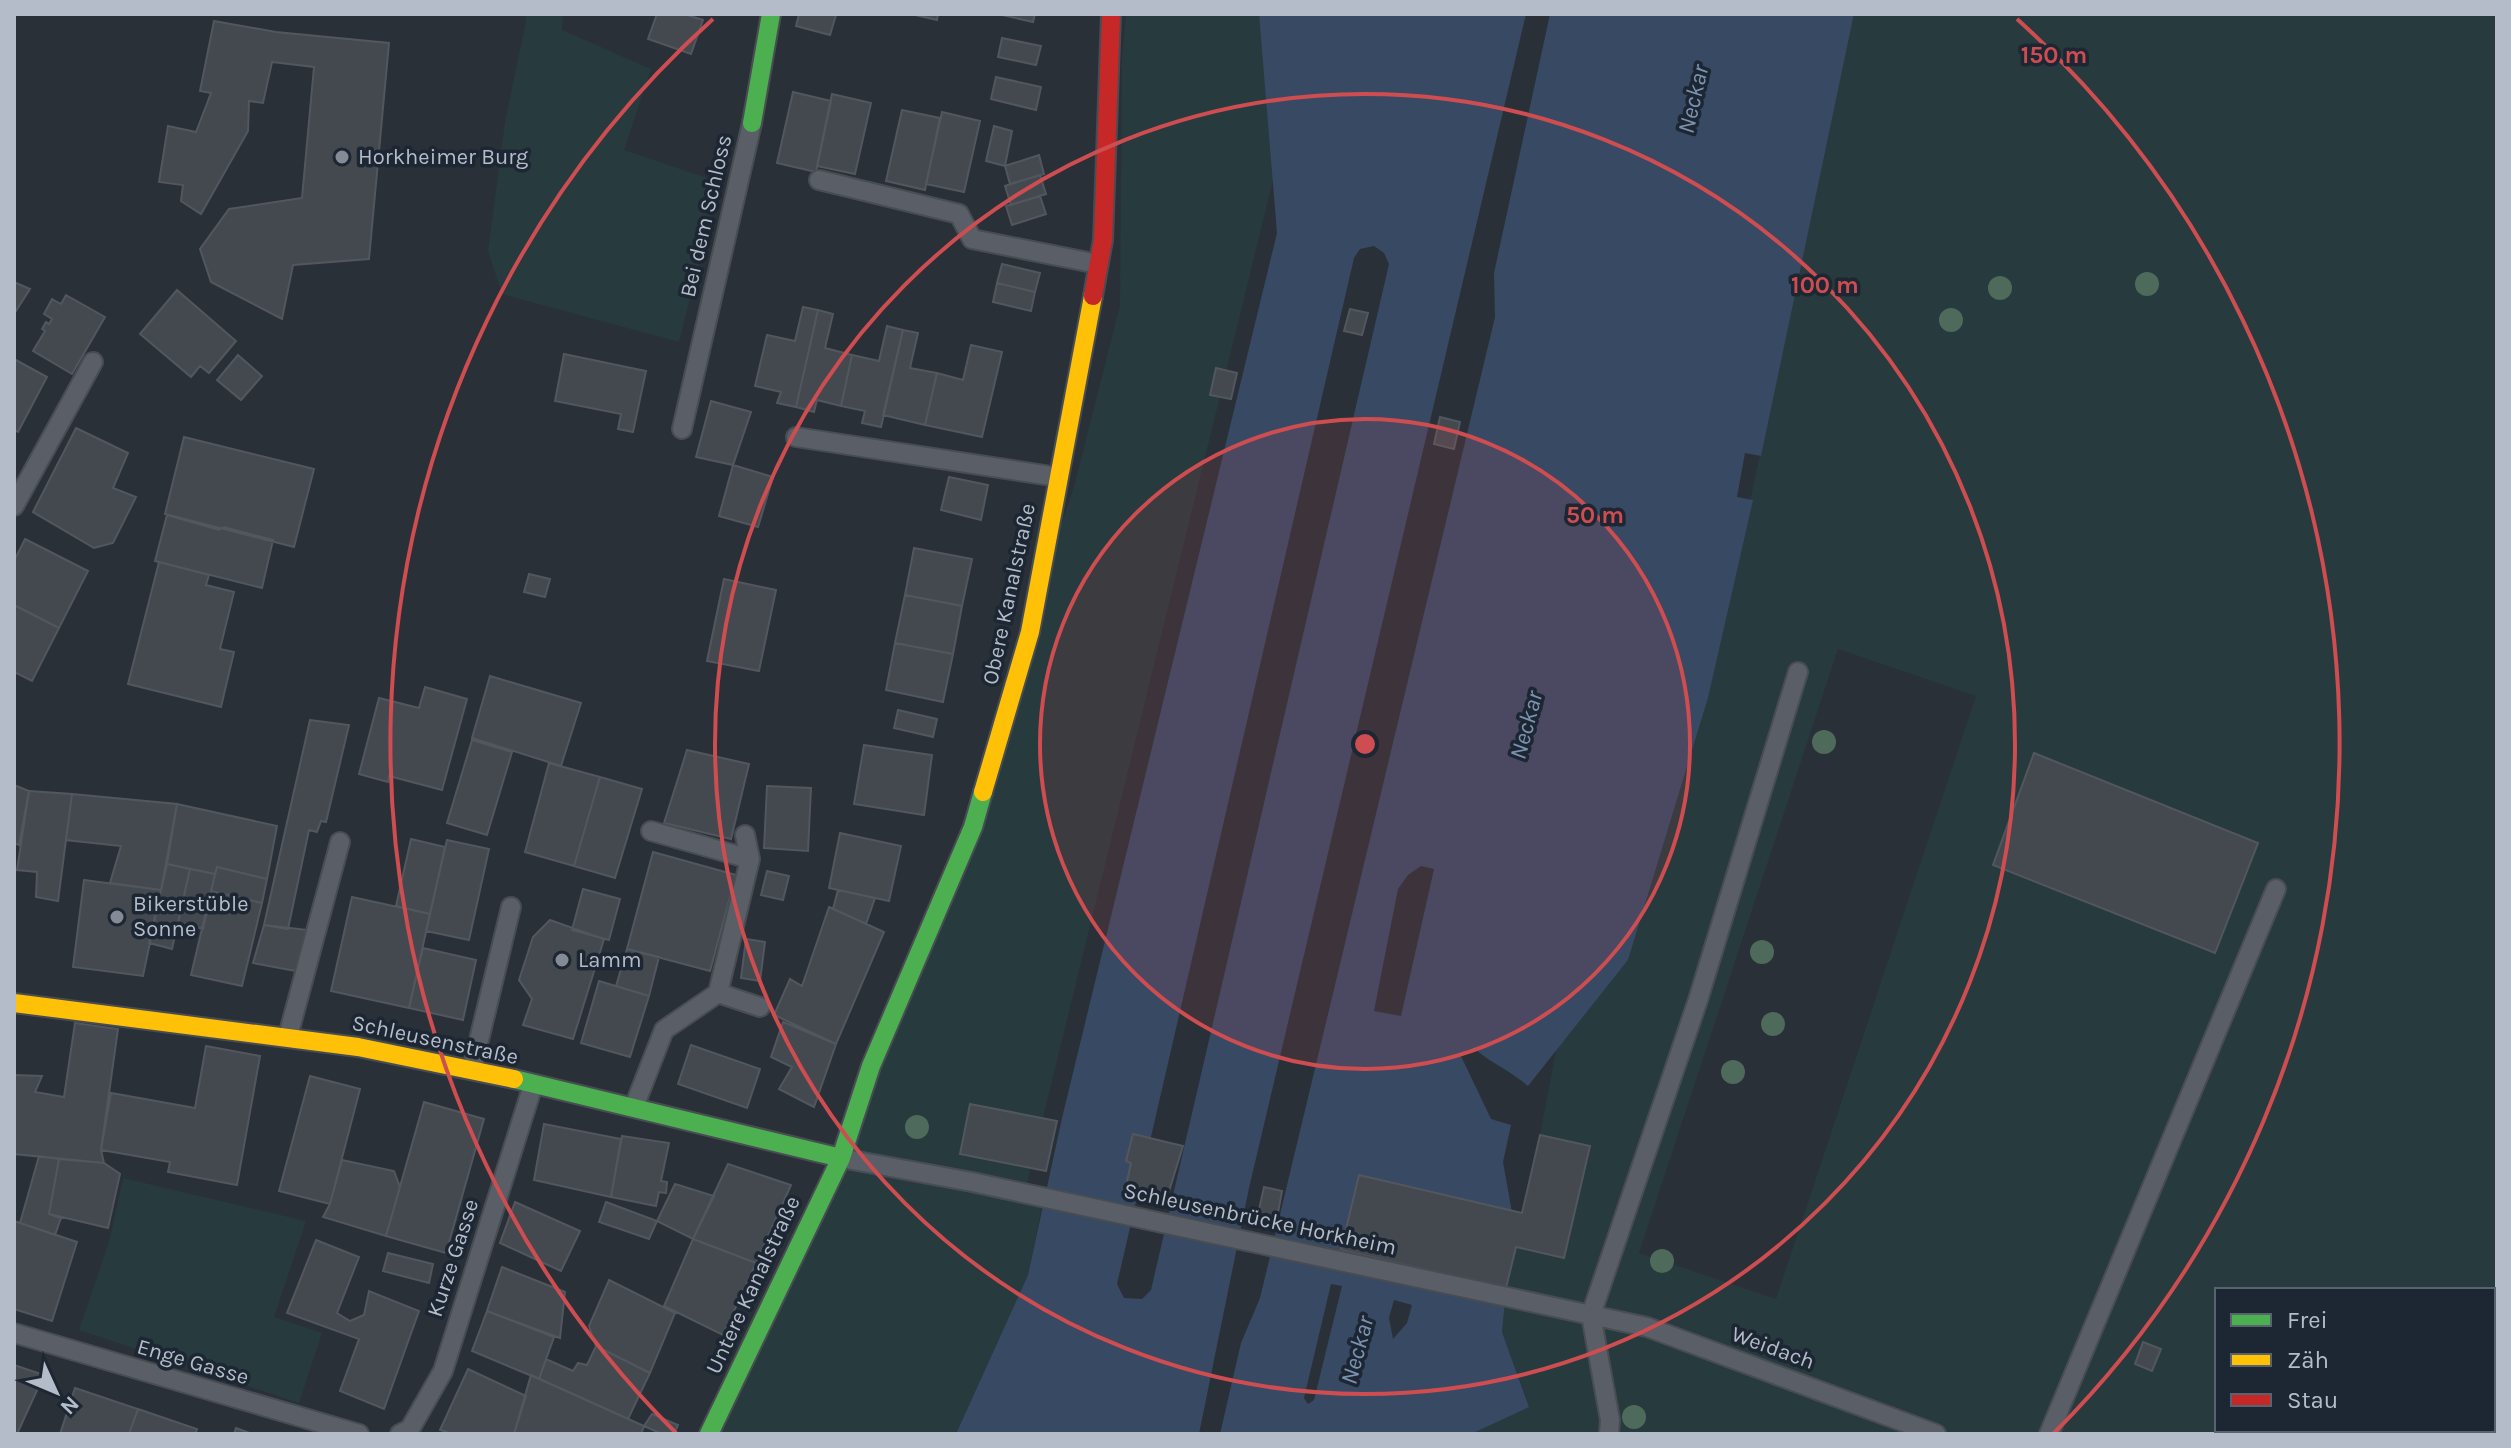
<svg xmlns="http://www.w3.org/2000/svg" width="2511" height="1448" viewBox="0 0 2511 1448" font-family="Karla,sans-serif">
<rect width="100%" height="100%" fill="#2a3038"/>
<!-- green -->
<path fill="#273a3e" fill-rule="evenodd" d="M525,14H563L562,30L651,69L624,150L719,182L679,342L502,294L488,251L505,122L526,21Z
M1126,14H1259L1274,176L1027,1183L1046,1187L1028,1275L956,1434H718L844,1177L1074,487L1120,305L1122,58Z
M1854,14H2497V1434H1471L1529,1406L1502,1332L1506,1288L1516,1247L1564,1258L1590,1146L1540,1135L1556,1050L1628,960L1708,698ZM1838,649L1976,696L1776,1299L1639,1253ZM2217,1290H2493V1430H2217Z
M123,1178L306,1221L274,1317L322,1333L299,1403L79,1330L109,1242Z"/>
<!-- water -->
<path fill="#384963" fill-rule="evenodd" d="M1259,14H1526L1249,1188L1199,1434H956L1028,1275L1062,1118L1277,233ZM1374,246L1384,253L1389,264L1151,1290L1142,1299L1124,1298L1117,1284L1354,258L1360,249Z
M1550,14H1854L1761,456L1745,453L1737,497L1753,500L1708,698L1628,960L1528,1086C1511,1071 1492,1064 1475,1049L1460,1054L1491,1119L1511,1125L1503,1162L1513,1218L1502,1332L1529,1407L1471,1434H1220L1241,1343L1260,1298L1495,317L1494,273ZM1421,866L1434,869L1401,1016L1374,1011L1398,889L1408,875ZM1331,1284L1342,1286L1314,1400L1308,1404L1304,1398ZM1394,1300L1412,1305L1407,1323L1393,1339L1389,1318Z"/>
<!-- building -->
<path fill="#444950" stroke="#52575f" stroke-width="2" d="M657,14H684L703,20L691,54L648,39Z
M799,14L836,15L830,35L796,26Z
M911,14H938L937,20Z
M998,14H1035L1033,22Z
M214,21L276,32L389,43L369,259L293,265L282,319L211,282L200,249L229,209L302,198L314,67L272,62L263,103L249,101L248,131L201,214L181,201L183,185L159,182L168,126L196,132L211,93L200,91Z
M1002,38L1041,46L1036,65L998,57Z
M996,77L1041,87L1036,110L991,99Z
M793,92L831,101L816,172L777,163Z
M832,94L871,103L855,174L817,166Z
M902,110L940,118L925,190L886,181Z
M942,112L980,121L964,192L926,184Z
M994,126L1012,131L1005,166L986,161Z
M1039,155L1044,174L1010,184L1005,166Z
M1040,175L1046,194L1011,205L1005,186Z
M1040,196L1046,214L1012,225L1006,206Z
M1002,264L1040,273L1035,292L997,283Z
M14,282L30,289L14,314Z
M997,283L1035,292L1031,311L993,302Z
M177,290L236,341L209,373L200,366L191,377L140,334Z
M66,295L105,317L72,374L33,351L45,331L42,329L46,322L49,324L52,319L44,314L52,299L61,304Z
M803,307L818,310L796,407L777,403L781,392L755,386L767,335L795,341Z
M1350,309L1368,313L1362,335L1344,331Z
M818,310L833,314L825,348L852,355L841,406L817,400L814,412L796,407Z
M887,326L903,330L881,427L862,423L865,411L841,406L852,355L879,361Z
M903,330L918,333L910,368L937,373L925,425L883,415Z
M971,345L1002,352L982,437L925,425L937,373L963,380Z
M564,354L646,371L633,432L618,429L621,414L555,401Z
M238,355L262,376L241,400L217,380Z
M14,359L47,377L18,432L14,430Z
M1216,368L1237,373L1231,399L1210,395Z
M711,401L751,412L733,465L696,457Z
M1440,417L1460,422L1454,449L1434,444Z
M76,428L128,453L113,488L136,497L113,543L94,548L33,512Z
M184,437L314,469L294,547L165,514Z
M733,465L773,477L758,527L719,516Z
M949,477L988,485L981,520L941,510Z
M167,515L219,530L224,527L273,540L262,588L155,561Z
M25,539L88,571L59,628L14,605V561Z
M914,548L972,559L962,606L905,595Z
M159,562L209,575L206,585L234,592L220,649L234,652L221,707L128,684Z
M529,574L550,579L545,597L524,592Z
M724,579L776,590L759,671L707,661Z
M905,595L962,606L953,654L895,643Z
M14,605L59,628L32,681L14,672Z
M895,643L953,654L943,702L886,690Z
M490,676L581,703L561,766L472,738Z
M425,687L467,699L442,790L389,776L388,782L359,774L379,698L419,708Z
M898,710L937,719L933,737L894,728Z
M310,720L349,725L326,822L321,821L317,832L309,830L288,929L264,925Z
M472,740L512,752L487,835L447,823Z
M864,745L932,755L924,815L854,804Z
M687,750L749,764L731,839L664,823Z
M2034,753L2258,843L2215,953L1993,865Z
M549,763L600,777L574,866L525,852Z
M600,777L642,789L615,878L574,866Z
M14,785L29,791L19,845L14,843Z
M767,786L811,788L808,851L764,848Z
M29,791L72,794L58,901L36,897L37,872L17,870Z
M72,794L177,804L161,890L110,883L121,846L66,840Z
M177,804L277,826L267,879L217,867L215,874L167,864Z
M840,833L901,846L889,901L829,888Z
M411,839L445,847L430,914L396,906Z
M447,840L489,849L469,940L426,931Z
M653,852L736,875L710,971L627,949Z
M167,864L190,869L172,949L149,943Z
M217,867L267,879L262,903L211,891Z
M190,869L215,874L203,929L178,923Z
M767,871L789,876L783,900L761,895Z
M84,880L161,890L143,976L73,967Z
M583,889L620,899L609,940L572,930Z
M838,890L875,898L866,924L833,909Z
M211,891L262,903L242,986L191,975Z
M352,897L430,914L409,1008L331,991Z
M829,907L884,932L836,1044L774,1015L790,979L802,986Z
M550,920L604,939L573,1039L523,1025L532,999L519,980L533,937Z
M264,925L308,930L296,971L253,963Z
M746,939L765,942L760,981L741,978Z
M423,948L476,960L463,1020L409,1008Z
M627,949L659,957L649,996L616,986Z
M599,981L649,996L630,1057L581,1043Z
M783,1022L836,1044L814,1107L779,1089L792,1067L771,1057Z
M75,1023L118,1029L101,1150L104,1163L14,1154V1075L42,1076L35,1092L64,1097Z
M691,1045L760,1069L747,1108L678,1084Z
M206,1046L260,1056L237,1185L168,1172L170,1162L101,1150L111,1093L195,1108Z
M310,1076L360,1089L330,1204L279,1191Z
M424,1102L484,1119L446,1253L386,1236Z
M970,1104L1057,1121L1046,1171L960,1154Z
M544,1124L621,1139L611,1197L534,1180Z
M1133,1134L1183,1146L1165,1204L1124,1195L1131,1163L1126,1161Z
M1540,1135L1590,1146L1564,1258L1516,1247L1506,1288L1341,1250L1359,1175L1522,1213Z
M622,1136L669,1143L661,1181L667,1182L666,1193L659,1192L656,1206L611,1197Z
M39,1156L59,1159L49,1214L61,1218L55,1235L20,1223Z
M59,1159L104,1163L120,1174L108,1228L49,1214Z
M342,1160L394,1171L400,1187L386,1236L323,1217L330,1204Z
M728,1164L791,1185L756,1263L693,1239Z
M675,1184L714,1196L693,1239L657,1221Z
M1264,1187L1282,1191L1277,1218L1258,1214Z
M515,1202L580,1231L561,1271L500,1243Z
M606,1202L657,1221L649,1239L599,1222Z
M14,1221L77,1242L52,1321L14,1309Z
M693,1239L756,1263L723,1335L664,1306Z
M316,1240L359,1257L337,1313L350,1321L364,1315L369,1291L419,1311L384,1409L340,1391L359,1339L287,1313Z
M388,1253L433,1264L429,1283L383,1271Z
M502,1267L565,1292L560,1338L487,1311Z
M609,1280L675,1313L650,1373L596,1346L589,1326Z
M487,1311L554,1337L539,1379L472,1351Z
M2143,1342L2161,1349L2152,1371L2135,1364Z
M596,1346L650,1373L628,1419L539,1379L546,1359L573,1371L578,1363L587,1365Z
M14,1365L44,1375L17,1434H14Z
M468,1369L526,1396L514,1434H452L440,1430Z
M531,1375L644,1426L641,1434H514Z
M75,1388L138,1409L129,1434H60Z
M138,1409L197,1429L195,1434H129Z
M652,1414L678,1425L674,1434H662L644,1426Z
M236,1428L252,1434H234Z"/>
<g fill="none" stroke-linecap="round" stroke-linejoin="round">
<!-- lane casing -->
<g stroke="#484c53" stroke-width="22">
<path id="lane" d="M819,180L959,214L972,239L1098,264
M682,429L752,123
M796,437L1058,477
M14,506L93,362
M651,831L750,859
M718,993L760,1007
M288,1036L340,842
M472,1069L511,907
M634,1107L664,1030L718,993L750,859L745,835
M841,1158L972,1182L1591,1315L1698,1000L1798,672
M14,1333L359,1434
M400,1434L410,1429L443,1371L533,1085
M1609,1434L1610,1420L1591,1315L1647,1327L1936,1434
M2049,1434L2276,889"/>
</g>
<!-- fast casing -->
<g stroke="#484c53" stroke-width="22">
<path id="fast" d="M752,123L771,14
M514,1079L841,1158
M709,1434L841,1158L871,1066L973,827L983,792"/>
</g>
<!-- slow casing -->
<g stroke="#484c53" stroke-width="22">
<path id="slow" d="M983,792L1030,632L1093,296
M14,1003L358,1047L514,1079"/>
</g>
<!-- jam casing -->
<g stroke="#484c53" stroke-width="22">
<path id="jam" d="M1093,296L1103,240L1111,14"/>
</g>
<!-- lane -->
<use href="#lane" stroke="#5a5e66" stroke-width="18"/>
<!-- fast -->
<use href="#fast" stroke="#4caf50" stroke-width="18"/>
<!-- slow -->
<use href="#slow" stroke="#ffc107" stroke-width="18"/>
<!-- jam -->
<use href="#jam" stroke="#c62828" stroke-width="18"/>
</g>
<!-- trees -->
<g fill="#4e6a5a">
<circle cx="2147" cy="284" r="12"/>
<circle cx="2000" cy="288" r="12"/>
<circle cx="1951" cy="320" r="12"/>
<circle cx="1824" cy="742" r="12"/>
<circle cx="1762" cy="952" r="12"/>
<circle cx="1773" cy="1024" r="12"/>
<circle cx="1733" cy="1072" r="12"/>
<circle cx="917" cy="1127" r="12"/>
<circle cx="1662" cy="1261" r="12"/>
<circle cx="1634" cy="1417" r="12"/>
</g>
<!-- distance rings -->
<circle cx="1365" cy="744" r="325" fill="#ce4d50" fill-opacity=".12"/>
<g fill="none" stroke="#ce4d50" stroke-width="4">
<circle cx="1365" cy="744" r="325"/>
<circle cx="1365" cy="744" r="650"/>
<path d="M676 1433A975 975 0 0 1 713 19M2017 19A975 975 0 0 1 2054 1433"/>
</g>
<!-- markers -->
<g fill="#848b96" stroke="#1d2633" stroke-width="3">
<circle cx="342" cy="157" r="8"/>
<circle cx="117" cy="917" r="8"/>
<circle cx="562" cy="960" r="8"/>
</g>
<g text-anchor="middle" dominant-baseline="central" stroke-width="7" stroke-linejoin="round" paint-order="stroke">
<!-- poi labels -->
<g font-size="22" fill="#b4bcc9" stroke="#1d2633" text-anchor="start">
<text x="358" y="157">Horkheimer Burg</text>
<text x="133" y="904">Bikerstüble<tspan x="133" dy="25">Sonne</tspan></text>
<text x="578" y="960">Lamm</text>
</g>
<!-- street labels -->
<g font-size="22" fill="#b4bcc9" stroke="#1d2633">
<text transform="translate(706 216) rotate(-77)">Bei dem Schloss</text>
<text transform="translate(1009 594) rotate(-78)">Obere Kanalstraße</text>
<text transform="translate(435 1040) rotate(12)">Schleusenstraße</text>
<text transform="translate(1260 1219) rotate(12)">Schleusenbrücke Horkheim</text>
<text transform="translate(453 1258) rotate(-72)">Kurze Gasse</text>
<text transform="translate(753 1285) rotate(-65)">Untere Kanalstraße</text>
<text transform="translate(1773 1348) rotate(20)">Weidach</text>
<text transform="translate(193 1362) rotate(16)">Enge Gasse</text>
</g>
<!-- water labels -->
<g font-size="24" font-style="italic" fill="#7c92b1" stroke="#1d2633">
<text transform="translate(1693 99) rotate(-77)">Neckar</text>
<text transform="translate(1526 725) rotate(-75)">Neckar</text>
<text transform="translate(1357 1350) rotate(-75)">Neckar</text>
</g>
</g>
<circle cx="1365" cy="744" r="12" fill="#ce4d50" stroke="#1d2633" stroke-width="4"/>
<g font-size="24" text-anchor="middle" font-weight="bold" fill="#ce4d50" stroke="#1d2633" stroke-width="7" stroke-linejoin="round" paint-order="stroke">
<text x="2054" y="63">150 m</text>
<text x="1825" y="293">100 m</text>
<text x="1595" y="523">50 m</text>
</g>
<!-- border -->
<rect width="2511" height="1448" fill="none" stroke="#b4bcc9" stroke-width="32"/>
<!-- legend -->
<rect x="2215" y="1288" width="280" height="144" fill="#1d2633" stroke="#59626f" stroke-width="2"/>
<rect x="2231" y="1314" width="40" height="12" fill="#4caf50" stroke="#59626f" stroke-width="2"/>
<text x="2287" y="1328" font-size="24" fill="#b4bcc9">Frei</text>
<rect x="2231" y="1354" width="40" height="12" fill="#ffc107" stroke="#59626f" stroke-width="2"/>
<text x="2287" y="1368" font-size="24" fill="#b4bcc9">Zäh</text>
<rect x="2231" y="1394" width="40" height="12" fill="#c62828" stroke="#59626f" stroke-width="2"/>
<text x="2287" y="1408" font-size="24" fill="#b4bcc9">Stau</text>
<!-- north arrow -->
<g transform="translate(56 1392) rotate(134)" stroke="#1d2633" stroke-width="6" paint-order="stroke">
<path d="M0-6L14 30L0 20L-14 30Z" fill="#b4bcc9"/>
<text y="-12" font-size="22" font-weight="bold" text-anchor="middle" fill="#b4bcc9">N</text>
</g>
</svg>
